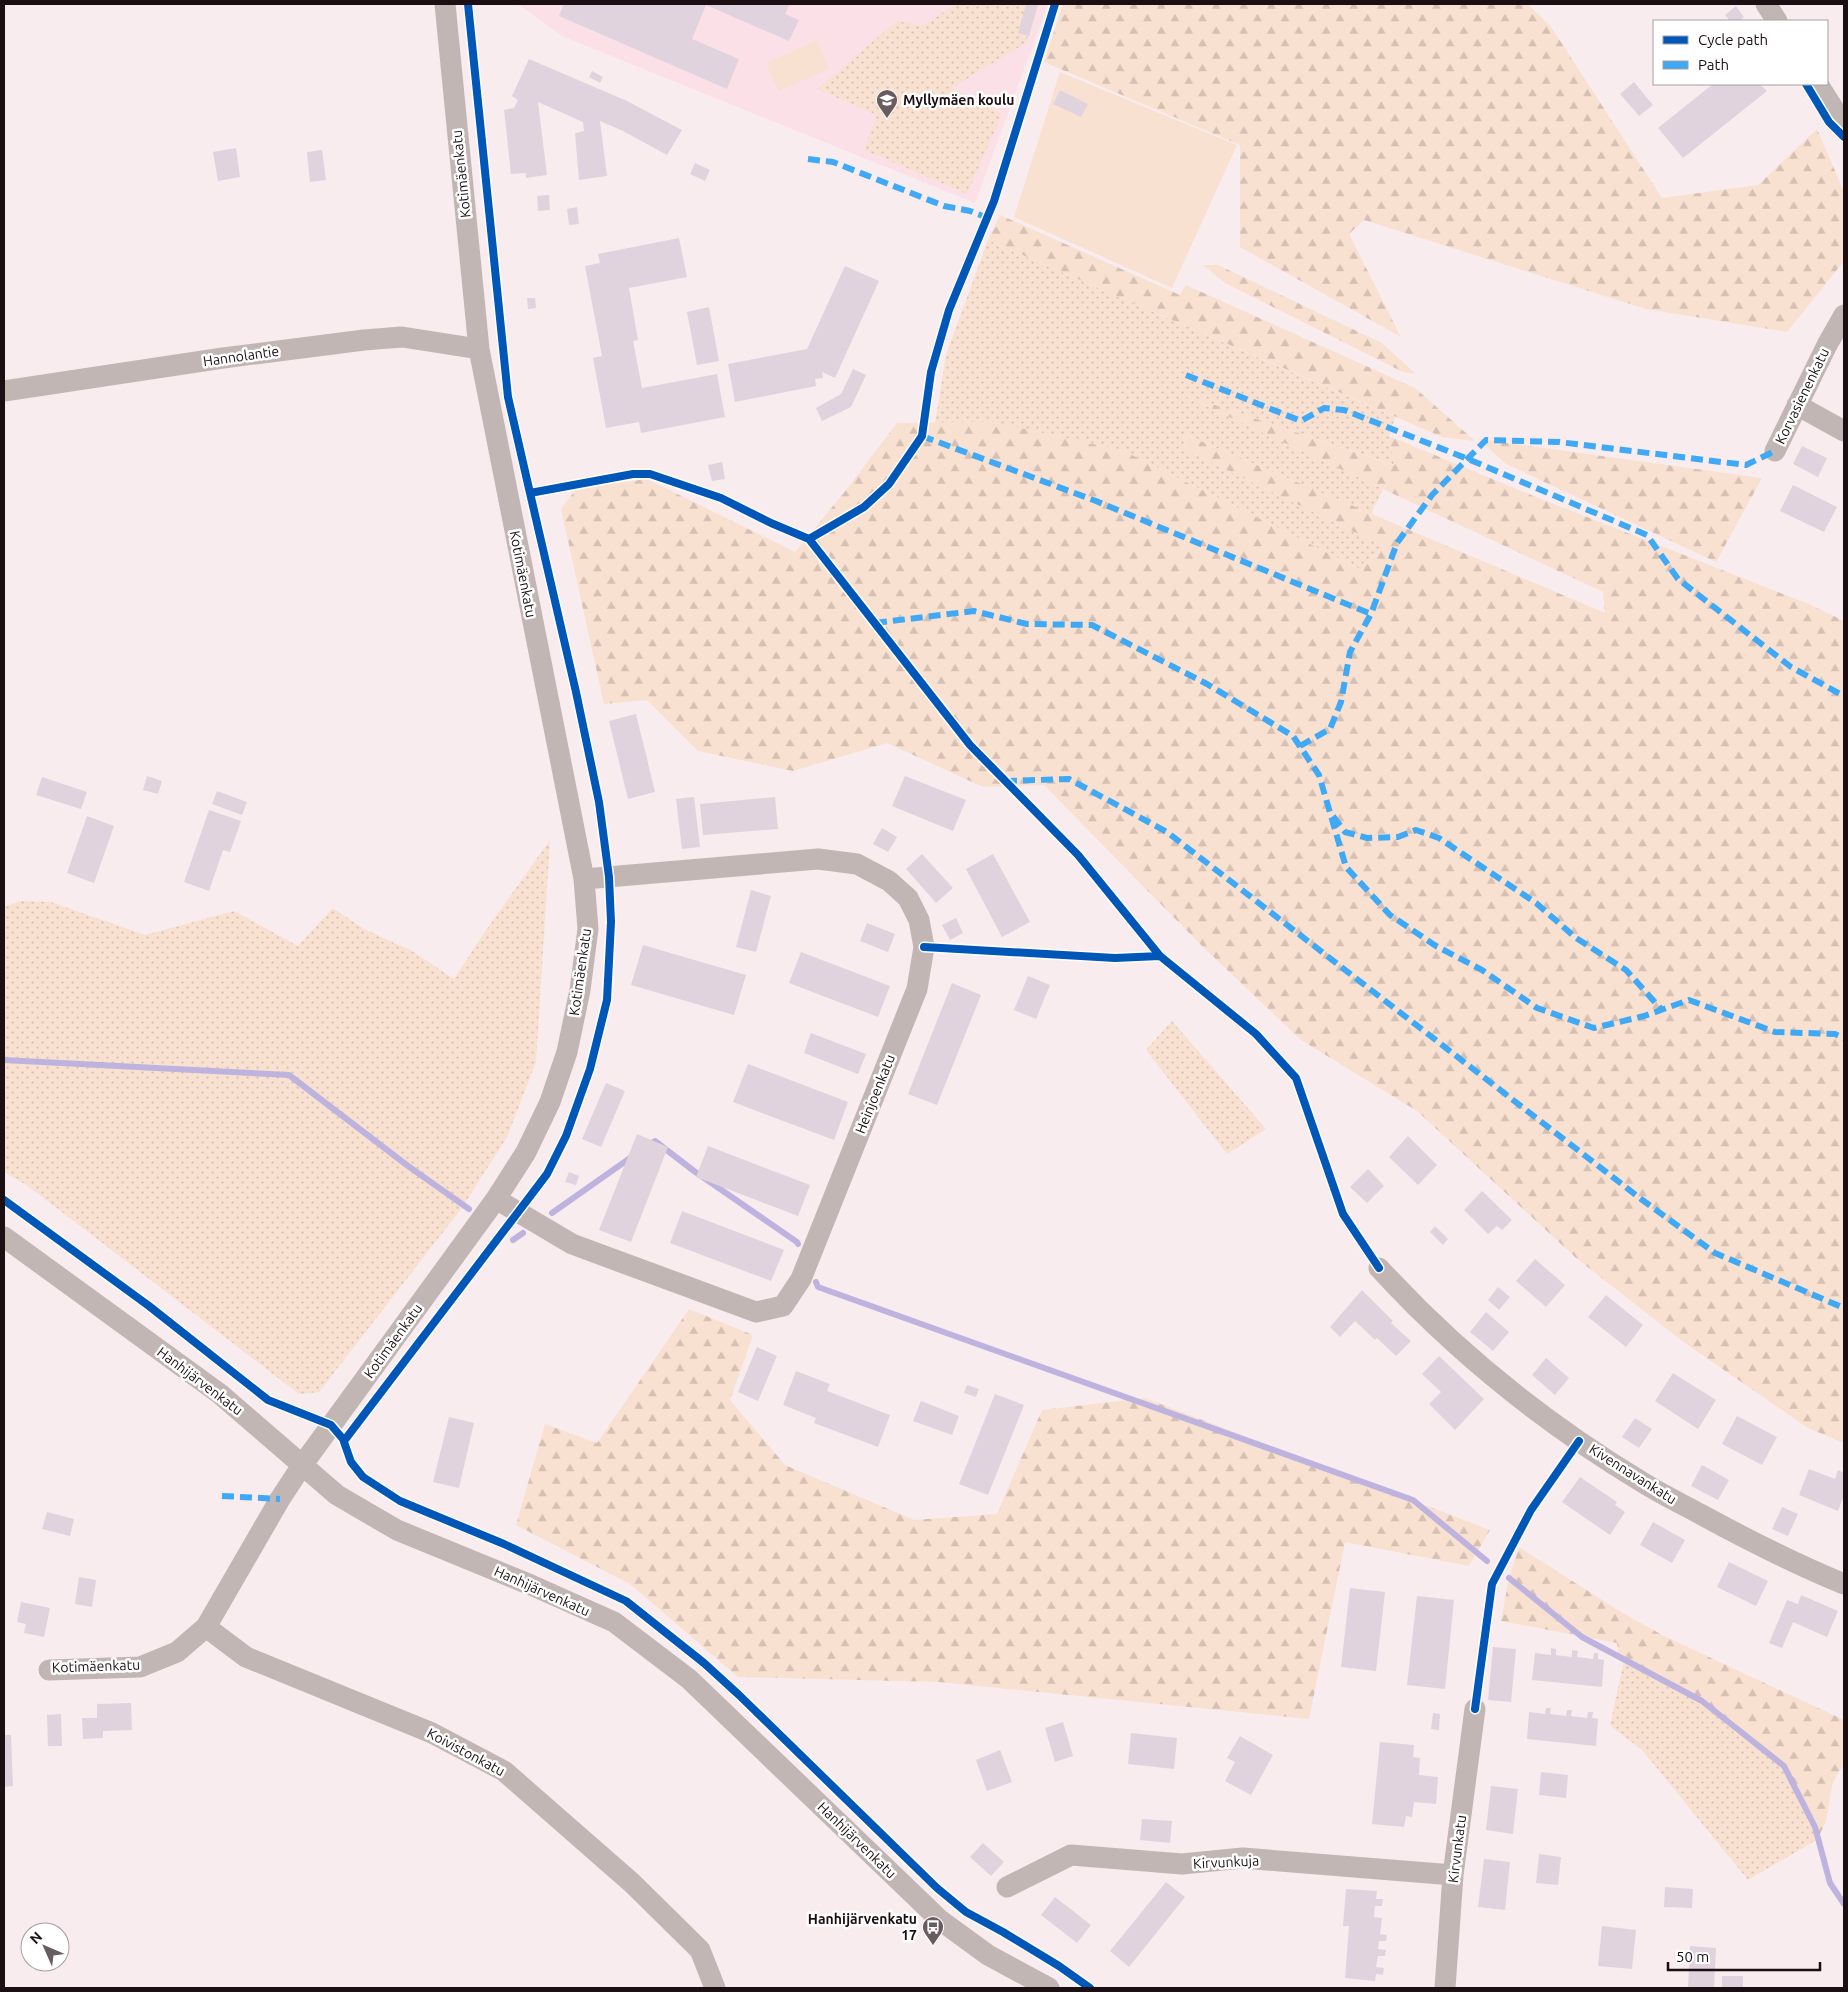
<svg xmlns="http://www.w3.org/2000/svg" width="1848" height="1992" viewBox="0 0 1848 1992" font-family="Ubuntu,sans-serif">
<defs>
<pattern id="grass-dots" width="8" height="8" patternUnits="userSpaceOnUse" patternTransform="scale(1.25)"><rect width="8" height="8" fill="#f9e1d1"/><path d="M2 2h.1M6 6h.1" fill="none" stroke="#d5c0b3" stroke-width="1.8" stroke-linecap="round"/></pattern>
<pattern id="forest-firs" width="22" height="20" patternUnits="userSpaceOnUse" patternTransform="scale(1.25)"><rect width="22" height="20" fill="#f9e1d1"/><path d="M5 1l3.5 6h-7zM16 11l3.5 6h-7z" fill="#d5c0b3"/></pattern>
</defs>
<rect width="100%" height="100%" fill="#f8ecef"/>
<!-- built -->
<path fill="#fbe0e8" d="M518,4H1048L975,203L562,36Z"/>
<!-- grass -->
<path fill="url(#grass-dots)" d="M956,4H1037L1026,43L952,88L1002,114L967,194L864,150L877,115L817,89L897,21L923,26Z
M988,240L1395,417L1389,436L1395,465L1181,394L1383,489L1371,514L1186,435L1184,449L1383,546L1362,570L1124,451L993,422L935,423L946,355Z
M550,840L536,1062L507,1137L461,1209L319,1392L299,1394L28,1186L4,1172V907L20,901L51,902L145,935L234,911L298,946L333,908L364,929L412,951L454,979L482,936Z
M1172,1021L1266,1129L1227,1154L1146,1050Z
M1624,1661L1702,1701L1784,1766L1815,1827L1818,1839L1748,1880L1643,1751L1610,1725Z"/>
<!-- forest -->
<path fill="url(#forest-firs)" d="M1063,4H1528L1551,27L1662,198L1758,185L1817,129L1844,192V261L1787,332L1646,309L1364,220L1349,234L1401,337L1240,247V145L1044,62Z
M1000,215L1180,295L1186,285L1415,388L1475,441L1442,437L988,240Z
M1203,265H1218L1382,343L1416,374L1403,372L1225,283Z
M1176,392L1394,465L1389,436L1526,493L1811,605L1844,621V1443L1808,1428L1682,1341L1575,1257L1417,1111L1301,1040L1200,944L1044,785L983,787L887,743L793,771L698,751L647,700L604,704L561,509L576,489L647,479L795,552L843,494L897,423L993,422L1124,451L1362,570L1383,546L1184,449L1186,435L1605,613L1603,592Z
M1479,439L1486,440L1762,478L1716,562L1506,464Z
M689,1309L753,1335L730,1400L785,1465L914,1520L997,1514L1042,1410L1145,1398L1490,1530L1469,1566L1345,1542L1309,1719L939,1682L738,1677L630,1584L516,1525L545,1424L597,1443Z
M1519,1547L1621,1612L1664,1636L1844,1720V1766C1828,1780 1831,1802 1826,1821C1824,1827 1820,1833 1818,1839L1815,1827L1784,1766L1702,1701L1619,1658L1617,1643L1501,1621L1509,1578Z"/>
<!-- pitch -->
<path fill="#f9e1d1" d="M817,40L829,69L778,91L766,63Z
M1060,72L1237,145L1172,288L1014,217Z"/>
<g fill="none" stroke-linecap="round" stroke-linejoin="round">
<!-- stream -->
<path stroke="#bdb3de" stroke-width="6" d="M4,1060L289,1075L408,1166L469,1209
M647,1146L655,1141L694,1171L797,1242L798,1244
M552,1213L633,1156
M513,1240L523,1233
M816,1282L818,1287L1413,1500L1487,1561
M1509,1578L1582,1637L1702,1701L1784,1766L1815,1827L1830,1883L1844,1904"/>
</g>
<!-- building -->
<path fill="#e1d3dd" d="M564,4H790L785,14L799,20L789,41L706,5L692,39L739,59L727,89L559,16Z
M1026,4L1038,5L1029,36L1018,33Z
M1736,6L1744,17L1739,21H1730L1725,15Z
M529,59L627,101L682,130L667,155L623,131L600,121L607,176L579,180L575,133L584,131L583,122L538,102L547,175L526,178V173L511,174L504,110L514,108L518,100L512,96Z
M592,71L603,77L600,83L589,77Z
M1634,82L1653,105L1639,116L1620,94Z
M1713,84H1760L1767,91L1683,158L1658,128Z
M1060,90L1088,104L1081,117L1053,104Z
M236,148L240,177L218,181L213,152Z
M322,150L326,180L310,182L307,152Z
M695,163L710,170L705,181L690,174Z
M549,195L550,210L538,211L537,196Z
M577,207L579,224L569,225L567,209Z
M679,238L687,277L629,288L638,340L633,341L642,388L717,374L725,417L641,433L639,422L606,428L593,358L602,356L585,266L600,263L598,254Z
M845,266L879,281L835,378L822,372L823,378L815,379L816,386L735,402L728,364L807,349Z
M527,298H535L536,308L528,309Z
M709,307L719,361L697,365L687,312Z
M853,369L866,375L851,407L822,421L816,408L841,394Z
M1802,446L1827,458L1818,477L1793,464Z
M722,462L725,479L712,481L708,465Z
M1793,485L1837,507L1824,532L1780,511Z
M636,714L655,792L628,799L609,721Z
M147,776L162,781L158,794L143,790Z
M905,776L966,800L953,831L892,806Z
M42,777L87,792L81,809L36,795Z
M217,791L247,802L242,815L212,804Z
M694,797L700,847L682,849L676,799Z
M775,797L778,829L703,835L700,804Z
M209,810L241,821L230,852L223,850L209,891L184,882Z
M87,816L114,826L94,883L67,873Z
M882,828L897,837L888,852L873,844Z
M922,854L953,888L936,903L906,869Z
M993,854L1030,922L1002,937L966,869Z
M751,890L771,896L756,952L736,947Z
M956,918L963,933L950,940L942,925Z
M867,923L895,934L888,952L860,941Z
M643,945L746,975L734,1015L631,985Z
M801,952L890,986L878,1017L789,983Z
M1028,976L1050,985L1036,1019L1014,1010Z
M952,983L981,995L937,1105L908,1094Z
M811,1033L866,1054L858,1074L804,1053Z
M748,1064L848,1102L834,1140L733,1102Z
M606,1083L625,1091L601,1147L582,1139Z
M637,1134L668,1147L631,1242L599,1230Z
M1408,1136L1437,1165L1418,1185L1389,1157Z
M708,1146L810,1185L798,1216L696,1177Z
M1368,1169L1384,1186L1367,1203L1350,1187Z
M569,1172L579,1176L576,1185L565,1182Z
M1482,1191L1512,1220L1502,1230L1497,1226L1488,1234L1464,1210Z
M682,1211L784,1250L771,1281L670,1243Z
M1435,1226L1448,1239L1443,1245L1430,1232Z
M1535,1259L1565,1285L1546,1307L1516,1281Z
M1498,1287L1510,1297L1499,1310L1488,1300Z
M1362,1290L1393,1321L1391,1323L1411,1341L1396,1356L1377,1338L1375,1340L1355,1321L1340,1337L1330,1327Z
M1606,1295L1643,1325L1626,1347L1588,1317Z
M1486,1312L1509,1332L1493,1351L1470,1332Z
M757,1347L777,1356L758,1401L738,1392Z
M1439,1356L1484,1399L1455,1430L1429,1404L1441,1392L1422,1374Z
M1546,1358L1569,1378L1555,1395L1532,1375Z
M796,1371L830,1384L827,1391L890,1415L878,1447L814,1423L816,1418L783,1405Z
M1673,1373L1716,1400L1698,1429L1655,1401Z
M967,1385L979,1389L976,1397L964,1393Z
M995,1394L1024,1405L988,1495L959,1484Z
M921,1401L959,1416L952,1435L913,1421Z
M1737,1416L1777,1437L1762,1465L1722,1444Z
M449,1417L474,1423L459,1488L433,1482Z
M1635,1418L1652,1429L1639,1448L1622,1437Z
M1702,1465L1729,1480L1718,1500L1691,1486Z
M1809,1469L1835,1479L1838,1470L1844,1473V1495L1838,1511L1799,1495Z
M1580,1477L1617,1502L1615,1505L1625,1512L1610,1535L1562,1502Z
M1782,1507L1798,1514L1788,1536L1772,1529Z
M47,1512L74,1519L70,1536L42,1529Z
M1653,1522L1685,1540L1672,1563L1640,1545Z
M1729,1562L1768,1581L1756,1606L1717,1587Z
M79,1577L96,1580L92,1607L75,1604Z
M1350,1588L1385,1592L1376,1671L1341,1667Z
M1801,1595L1838,1611L1827,1637L1793,1622L1782,1648L1769,1643L1787,1600L1798,1604Z
M1417,1596L1454,1600L1445,1689L1407,1685Z
M21,1602L50,1608L44,1637L24,1633L26,1624L17,1622Z
M1493,1647L1516,1649L1511,1702L1488,1700Z
M1551,1648L1556,1649V1655L1572,1657V1650L1578,1651L1577,1657L1593,1659L1594,1653H1598V1659L1604,1660L1602,1687L1532,1680L1535,1653L1551,1655Z
M131,1703L132,1730L103,1731V1738L83,1739L82,1718H97V1704Z
M1546,1708H1551L1550,1714L1566,1716L1567,1710H1572L1571,1716L1587,1718L1588,1712H1593L1592,1718L1598,1719L1596,1746L1527,1739L1529,1712L1545,1714Z
M1433,1713L1440,1714L1439,1730L1431,1729Z
M61,1714L62,1746H48L47,1715Z
M1063,1722L1073,1756L1055,1762L1045,1728Z
M1131,1733L1177,1738L1174,1769L1128,1764Z
M4,1735H11L13,1786L4,1787Z
M1240,1736L1273,1755L1251,1795L1225,1781L1235,1762L1227,1758Z
M1380,1742L1414,1745L1413,1757L1420,1758L1419,1775L1438,1777L1436,1804L1414,1802L1412,1817L1406,1816L1404,1827L1372,1824Z
M1000,1750L1012,1782L987,1791L976,1760Z
M1541,1772L1568,1775L1566,1798L1539,1795Z
M1491,1786L1518,1789L1513,1834L1486,1830Z
M1142,1819L1172,1821L1170,1843L1140,1840Z
M983,1843L1004,1862L991,1876L970,1857Z
M1539,1854L1561,1857L1558,1885L1536,1883Z
M1484,1859L1510,1862L1505,1910L1478,1907Z
M1166,1882L1185,1897L1129,1967L1110,1951Z
M1665,1887L1693,1889L1692,1908L1664,1907Z
M1346,1889L1377,1891L1376,1899H1383L1382,1906H1375L1374,1917L1382,1918L1380,1934L1387,1935L1386,1941H1379L1378,1949L1386,1950L1385,1956H1378L1376,1967L1384,1968L1383,1975L1376,1974L1375,1981L1345,1978L1349,1926H1343Z
M1055,1897L1091,1925L1077,1943L1041,1915Z
M1602,1926L1636,1930L1632,1969L1598,1966Z
M1690,1946L1716,1948L1714,1988H1688Z
M1722,1976H1743V1988H1722Z"/>
<g fill="none" stroke-linecap="round" stroke-linejoin="round">
<!-- minor -->
<path stroke="#c2b6b5" stroke-width="21" d="M1766,4L1777,21
M1818,84L1844,125
M4,391L223,358L364,340L402,337L479,349
M1797,405L1844,431
M1775,451L1827,345L1844,315
M496,1199L572,1244L756,1312L783,1306L801,1279L917,989L924,947L919,920L908,898L889,881L857,864L818,859L584,879
M4,1237L220,1394L337,1495L397,1530L531,1585L614,1622L689,1679L940,1920L988,1955L1049,1988
M1379,1268C1455,1351 1546,1424 1642,1482C1661,1494 1682,1504 1702,1515C1748,1540 1795,1564 1844,1584
M206,1627L246,1657L432,1733L504,1771L632,1883L700,1950L715,1988
M49,1670L140,1667L177,1652L206,1627L280,1499L303,1464L496,1199L526,1152L550,1102L567,1052L580,990L588,929L584,879L479,349L445,4
M1007,1887L1071,1855L1182,1864L1243,1858L1453,1875
M1445,1988L1453,1875L1475,1709"/>
<!-- quiet -->
<path stroke="#3fa9f5" stroke-width="6" stroke-dasharray="12 6" stroke-linecap="butt" d="M808,159L833,162L944,206L970,211L988,218
M1186,375L1301,421L1324,408L1344,410L1468,459L1647,535L1678,579L1791,667L1844,696
M922,436L1096,501L1371,614
M875,623L974,611L1027,624L1092,625L1207,684L1293,736L1319,775L1346,867L1390,915L1436,946L1482,970L1537,1008L1594,1028L1644,1016L1689,1000L1775,1032L1835,1034L1844,1038
M1300,746L1330,729L1341,702L1350,652L1371,614L1397,543L1432,495L1486,440L1559,442L1746,465L1775,451
M1005,781L1069,779L1167,832L1641,1199L1715,1253L1844,1308
M1333,816L1345,832L1367,838L1398,837L1416,830L1439,838L1536,903L1576,938L1626,970L1662,1010
M222,1496L280,1499"/>
<!-- cycleway casing -->
<g stroke="#fff" stroke-width="11">
<path id="cycleway" d="M468,4L508,397L530,493L633,474H650L721,498L771,523L809,539L864,507L889,484L922,436L931,372L949,310L994,201L1055,4
M1806,84L1829,122L1844,137
M809,539L970,745L1078,855L1160,956L1256,1034L1296,1078L1343,1214L1379,1268
M924,947L1115,958L1160,956
M4,1200L149,1306L268,1400L331,1425L343,1439L351,1462L363,1477L400,1501L504,1544L626,1601L704,1663L739,1695L937,1888L966,1912L1003,1932L1059,1966L1090,1988
M344,1441L547,1174L566,1136L590,1069L607,1000L611,922L609,877L599,802L576,692L530,493
M1475,1709L1492,1584L1531,1510L1579,1441"/>
</g>
<!-- cycleway -->
<use href="#cycleway" stroke="#0057b8" stroke-width="8"/>
</g>
<!-- icons -->
<defs>
<g id="school-pin" transform="scale(1.125)"><path d="M0 17L-7.5 6A9.5 9.5 0 1 1 7.5 6Z" fill="#695c61" stroke="#fff"/><path d="M0-5L7-2L0 1L-7-2ZM-4 1L0 2.5L4 1V4Q0 6-4 4Z" fill="#fff"/></g>
<g id="bus-pin" transform="scale(1.125)"><path d="M0 17L-7.5 6A9.5 9.5 0 1 1 7.5 6Z" fill="#695c61" stroke="#fff"/><path d="M-5-6H5V4H4V6H2V4H-2V6H-4V4H-5ZM-3.5-4V0h7V-4ZM-3.5 1.2v1.5H-2V1.2ZM2 1.2v1.5H3.5V1.2Z" fill="#fff"/></g>
</defs>
<g fill-rule="evenodd">
<use href="#school-pin" x="887" y="100"/>
<use href="#bus-pin" x="933" y="1927"/>
</g>
<g text-anchor="middle" dominant-baseline="central" stroke-width="5" stroke-linejoin="round" paint-order="stroke">
<!-- poi labels -->
<g font-size="14" font-weight="bold" fill="#1c0f14" stroke="#fff" text-anchor="start">
<text x="903" y="100">Myllymäen koulu</text>
<text x="917" y="1919" text-anchor="end">Hanhijärvenkatu<tspan x="917" dy="16">17</tspan></text>
</g>
<!-- street labels -->
<g font-size="14" fill="#1c0f14" stroke="#fff">
<text transform="translate(461 174) rotate(-96)">Kotimäenkatu</text>
<text transform="translate(241 356) rotate(-8)">Hannolantie</text>
<text transform="translate(1802 396) rotate(-64)">Korvasienenkatu</text>
<text transform="translate(523 574) rotate(79)">Kotimäenkatu</text>
<text transform="translate(580 972) rotate(-82)">Kotimäenkatu</text>
<text transform="translate(875 1094) rotate(-68)">Heinjoenkatu</text>
<text transform="translate(393 1341) rotate(-54)">Kotimäenkatu</text>
<text transform="translate(200 1381) rotate(37)">Hanhijärvenkatu</text>
<text transform="translate(1633 1474) rotate(32)">Kivennavankatu</text>
<text transform="translate(542 1591) rotate(24)">Hanhijärvenkatu</text>
<text transform="translate(96 1666) rotate(-2)">Kotimäenkatu</text>
<text transform="translate(466 1752) rotate(28)">Koivistonkatu</text>
<text transform="translate(857 1840) rotate(44)">Hanhijärvenkatu</text>
<text transform="translate(1457 1849) rotate(-83)">Kirvunkatu</text>
<text transform="translate(1226 1862) rotate(-3)">Kirvunkuja</text>
</g>
</g>
<!-- border -->
<rect width="1848" height="1992" fill="none" stroke="#1c0f14" stroke-width="10"/>
<!-- legend -->
<rect x="1653" y="20" width="175" height="65" fill="#ffffff" stroke="#a49fa1"/>
<rect x="1663" y="36" width="25" height="8" fill="#0057b8" stroke="#a49fa1"/>
<text x="1698" y="45" font-size="15" fill="#1c0f14">Cycle path</text>
<rect x="1663" y="61" width="25" height="8" fill="#3fa9f5" stroke="#a49fa1"/>
<text x="1698" y="70" font-size="15" fill="#1c0f14">Path</text>
<!-- north arrow -->
<g transform="translate(45 1947) rotate(315)"><circle r="24" fill="#ffffff" stroke="#a49fa1"/>
<path d="M0-4L9 19L0 12L-9 19Z" fill="#695c61"/>
<text y="-8" font-size="14" font-weight="bold" text-anchor="middle" fill="#1c0f14">N</text>
</g>
<!-- scale -->
<path d="M1668 1962v8h152v-8" fill="none" stroke="#1c0f14" stroke-width="2.5"/>
<text x="1676" y="1962" font-size="15" fill="#1c0f14" stroke="#ffffff" stroke-width="4" paint-order="stroke">50 m</text>
</svg>
